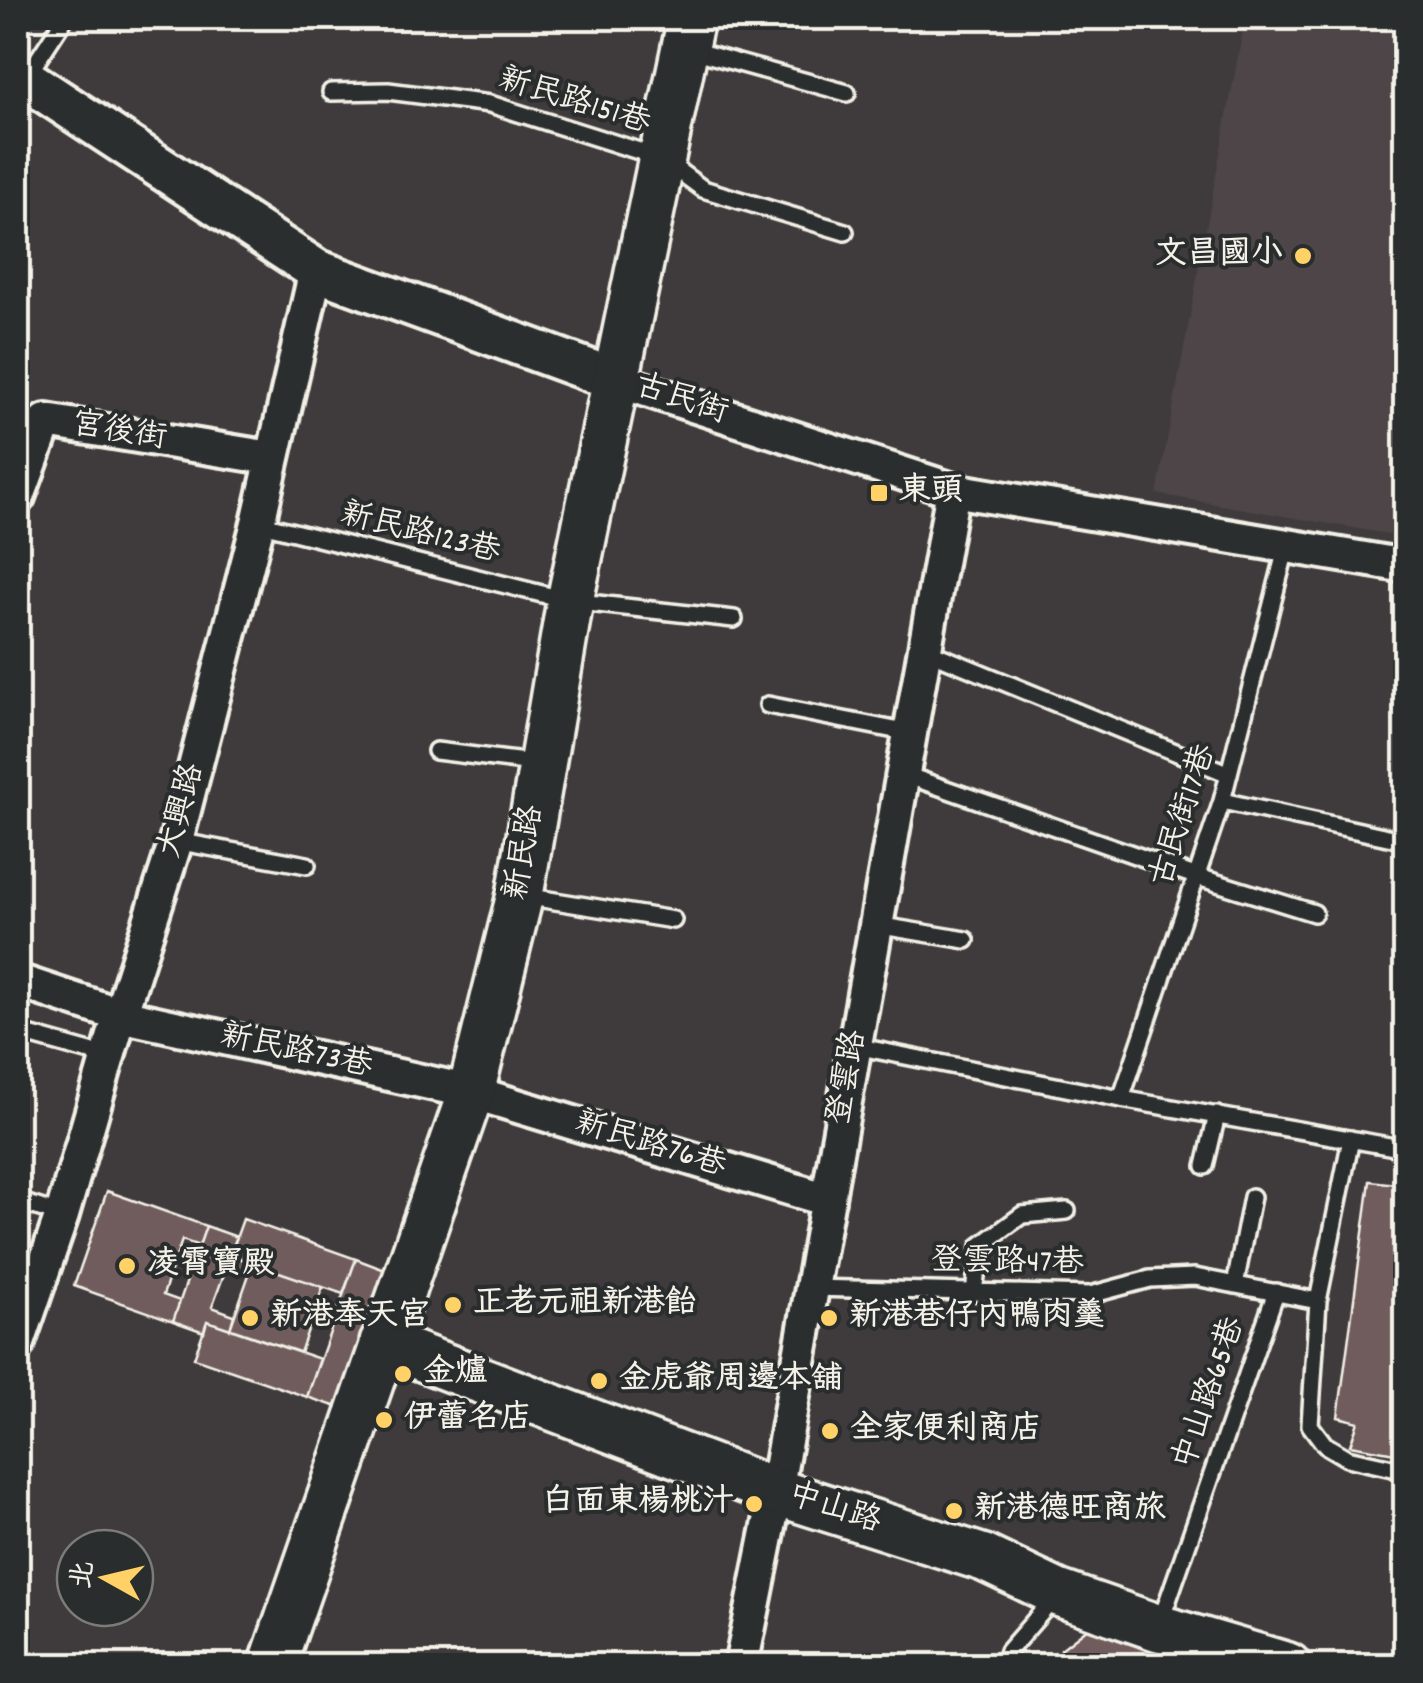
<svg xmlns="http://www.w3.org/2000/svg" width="1423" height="1683" viewBox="0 0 1423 1683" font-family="Dekko,'LXGW WenKai TC',sans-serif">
<rect width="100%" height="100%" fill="#3f3b3c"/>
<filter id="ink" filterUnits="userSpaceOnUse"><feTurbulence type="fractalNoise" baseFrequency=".01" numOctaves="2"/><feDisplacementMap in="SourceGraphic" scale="20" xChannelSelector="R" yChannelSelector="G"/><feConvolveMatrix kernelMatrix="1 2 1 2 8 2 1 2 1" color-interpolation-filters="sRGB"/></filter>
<g filter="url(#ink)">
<!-- built -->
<path fill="#4d4546" d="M1245,18H1405V537L1157,494Z"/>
<!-- building -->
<path fill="#6f5c5c" stroke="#f4f1e8" stroke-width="2.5" d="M1370,1181L1406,1185V1455L1350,1445L1358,1422L1338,1417Z
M107,1191L206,1226L199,1246L182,1240L163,1295L180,1301L173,1321L74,1286Z
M243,1219L356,1259L343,1294L230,1255Z
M206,1226L237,1237L230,1255L253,1263L249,1274L227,1266L212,1307L234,1315L230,1329L207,1321L204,1332L173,1321Z
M356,1259L385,1270L337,1407L307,1397Z
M253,1263L323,1287L300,1353L230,1329Z
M207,1321L320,1359L307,1397L194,1358Z
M1088,1628L1188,1663L1194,1666H1057L1061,1649Z
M18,1650L61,1666H18Z"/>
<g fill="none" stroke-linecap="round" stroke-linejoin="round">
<!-- service casing -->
<g stroke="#f4f1e8" stroke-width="22">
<path id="service" d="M688,49L847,93
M27,76L65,18
M331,92L388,91L490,104L661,158L703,189L845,232
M258,523L570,601L734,619
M925,650L1229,774
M768,705L910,733
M436,751L541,764
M903,774L1195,876L1314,913
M1222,801L1406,841
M176,841L307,865
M524,896L673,920
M876,925L966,940
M18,1032L108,1057
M855,1046L1121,1099L1406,1149
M1121,1099L1222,801L1287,545
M1351,1139L1318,1301L1310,1425L1325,1445L1347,1458L1406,1471
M1205,1166L1217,1115
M18,1201L62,1215
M1235,1285L1252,1197
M812,1288L1090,1295L1150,1279L1195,1277L1318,1301
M974,1292L980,1246L1022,1215L1067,1211
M1160,1623L1276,1292
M1003,1666L1008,1651L1056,1596"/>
</g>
<!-- minor casing -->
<g stroke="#f4f1e8" stroke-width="40">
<path id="minor" d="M613,379L953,490L1406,566
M18,497L46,421L271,458
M18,981L120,1015L471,1092L828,1200
M18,1343L62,1215L120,1015L176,841L258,523L316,270
M741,1666L776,1492L953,490"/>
</g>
<!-- tertiary casing -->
<g stroke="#f4f1e8" stroke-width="48">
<path id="tertiary" d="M18,74L316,270L613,379"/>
</g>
<!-- secondary casing -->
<g stroke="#f4f1e8" stroke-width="52">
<path id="secondary" d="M383,1343L776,1492L984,1558L1058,1593L1159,1628L1288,1666
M272,1666L471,1092L520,895L570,601L691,18"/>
</g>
<!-- service -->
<use href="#service" stroke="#2a2d2e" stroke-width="15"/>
<!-- minor -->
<use href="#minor" stroke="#2a2d2e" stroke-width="32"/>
<!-- tertiary -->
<use href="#tertiary" stroke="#2a2d2e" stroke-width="40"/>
<!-- secondary -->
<use href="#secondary" stroke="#2a2d2e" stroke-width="45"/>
</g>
</g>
<!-- markers -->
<g fill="#ffd166" stroke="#2a2d2e" stroke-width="4">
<circle cx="1303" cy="256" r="10"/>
<rect x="869" y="483" width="20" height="20" rx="5"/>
<circle cx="127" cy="1266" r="10"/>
<circle cx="453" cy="1305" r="10"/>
<circle cx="250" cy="1318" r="10"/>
<circle cx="829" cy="1318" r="10"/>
<circle cx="403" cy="1374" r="10"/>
<circle cx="599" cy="1381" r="10"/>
<circle cx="384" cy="1420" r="10"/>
<circle cx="830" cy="1431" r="10"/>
<circle cx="754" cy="1504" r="10"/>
<circle cx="954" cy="1511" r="10"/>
</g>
<g text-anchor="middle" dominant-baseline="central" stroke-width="8" stroke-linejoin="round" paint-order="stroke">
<!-- street labels -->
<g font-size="32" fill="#f4f1e8" stroke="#2a2d2e">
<text transform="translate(574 103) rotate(17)">新民路151巷</text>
<text transform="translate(681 401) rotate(18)">古民街</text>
<text transform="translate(119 433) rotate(9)">宮後街</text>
<text transform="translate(420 535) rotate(14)">新民路123巷</text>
<text transform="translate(183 811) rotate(-75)">大興路</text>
<text transform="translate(1185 816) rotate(-72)">古民街17巷</text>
<text transform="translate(526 853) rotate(-80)">新民路</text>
<text transform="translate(296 1053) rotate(12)">新民路73巷</text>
<text transform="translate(849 1078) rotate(-80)">登雲路</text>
<text transform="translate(650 1146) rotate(17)">新民路76巷</text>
<text transform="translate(1007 1264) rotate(1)">登雲路47巷</text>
<text transform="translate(1211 1394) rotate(-71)">中山路65巷</text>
<text transform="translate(834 1510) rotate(18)">中山路</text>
</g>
<!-- poi labels -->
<g font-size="32" font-weight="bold" fill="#f4f1e8" stroke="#2a2d2e" text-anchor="start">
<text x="1283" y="256" text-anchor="end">文昌國小</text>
<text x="899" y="493">東頭</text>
<text x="147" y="1266">凌霄寶殿</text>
<text x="473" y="1305">正老元祖新港飴</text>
<text x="270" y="1318">新港奉天宮</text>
<text x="849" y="1318">新港巷仔內鴨肉羹</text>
<text x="423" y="1374">金爐</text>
<text x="619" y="1381">金虎爺周邊本舖</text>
<text x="404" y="1420">伊蕾名店</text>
<text x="850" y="1431">全家便利商店</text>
<text x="734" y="1504" text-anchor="end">白面東楊桃汁</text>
<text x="974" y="1511">新港德旺商旅</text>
</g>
</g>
<!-- margin -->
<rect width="1423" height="1683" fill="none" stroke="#2a2d2e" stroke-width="60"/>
<rect x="30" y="30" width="1363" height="1623" fill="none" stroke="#f4f1e8" stroke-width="4" filter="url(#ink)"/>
<!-- north arrow -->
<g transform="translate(105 1578) rotate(278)"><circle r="48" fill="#2a2d2e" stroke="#7b7b78" stroke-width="2.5"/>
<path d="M0-8L18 38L0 25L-18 38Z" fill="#ffd166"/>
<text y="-15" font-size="28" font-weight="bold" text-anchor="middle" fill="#f4f1e8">北</text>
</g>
</svg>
